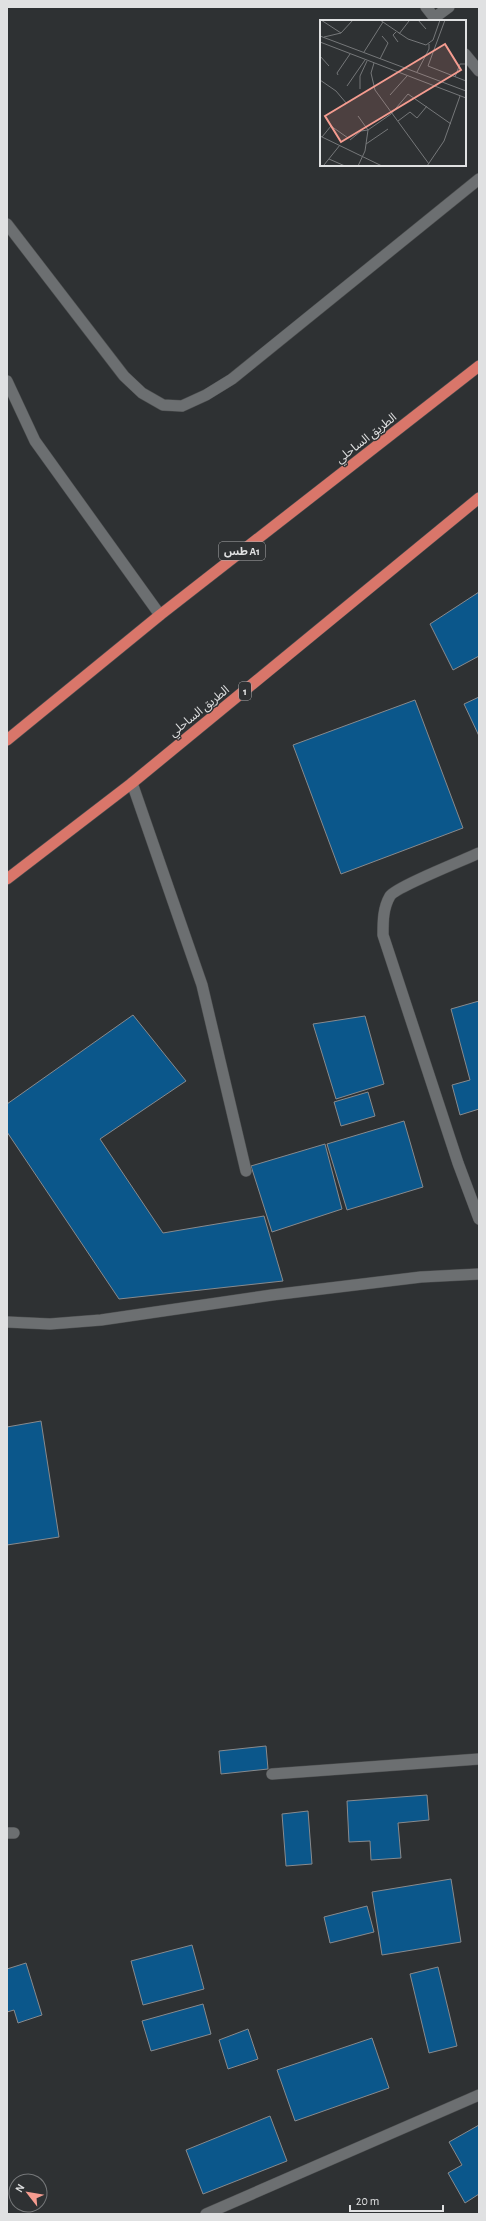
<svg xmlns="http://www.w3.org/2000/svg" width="486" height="2221" viewBox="0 0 486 2221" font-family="'Alegreya Sans','Noto Sans Arabic',sans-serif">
<rect width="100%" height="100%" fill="#2e3133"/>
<!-- building -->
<path fill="#0b578b" stroke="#888a8d" d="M479,592V656L453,670L430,624Z
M479,697V736L464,704Z
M415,700L463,828L341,874L293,745Z
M479,1001V1109L460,1115L452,1085L470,1080L451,1009Z
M133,1015L186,1081L100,1139L163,1233L264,1216L283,1281L119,1299L7,1132V1104Z
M365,1016L384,1084L336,1099L313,1024Z
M368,1092L375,1116L341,1126L334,1102Z
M404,1121L423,1187L347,1210L327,1144Z
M325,1144L342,1209L272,1232L251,1166Z
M41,1421L59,1537L7,1545V1427Z
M266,1746L268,1769L221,1774L219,1751Z
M427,1795L429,1820L398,1823L401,1858L371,1860L370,1841L349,1842L347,1801Z
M308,1811L312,1864L286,1866L282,1814Z
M451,1879L461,1942L382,1955L372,1892Z
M367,1906L374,1932L330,1943L324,1917Z
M192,1945L204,1989L143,2005L131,1961Z
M26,1963L42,2015L18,2023L14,2010L7,2012V1969Z
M438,1967L457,2046L429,2053L410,1974Z
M203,2004L211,2034L151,2051L142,2021Z
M248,2029L258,2059L228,2069L219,2040Z
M372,2038L389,2088L295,2121L277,2070Z
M270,2116L287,2161L203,2194L186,2150Z
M479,2125V2194L465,2203L448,2173L462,2165L449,2142Z"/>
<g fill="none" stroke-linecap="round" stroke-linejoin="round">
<!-- service casing -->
<g stroke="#4b4d4e" stroke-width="12">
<path id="service" d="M426,7L437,21
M434,18L449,7
M465,54L479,71
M7,224L124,376L142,393L163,405L182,406L206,395L232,379L479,179
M7,381L35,441L160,615
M132,783L202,985L246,1171"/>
</g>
<!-- minor casing -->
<g stroke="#4b4d4e" stroke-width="12">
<path id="minor" d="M479,853C464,860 396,887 390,896C383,908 383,921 383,935L458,1163L479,1219
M7,1322L50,1324L101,1320L272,1295L421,1277L479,1274
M272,1774L479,1759
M7,1833H14
M206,2214L479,2095"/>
</g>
<!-- trunk casing -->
<g stroke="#4b4d4e" stroke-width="12">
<path id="trunk" d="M7,740L160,615L479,366
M7,879L132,783L479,498"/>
</g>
<!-- service -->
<use href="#service" stroke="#6c6f71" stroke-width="11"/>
<!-- minor -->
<use href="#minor" stroke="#6c6f71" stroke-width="11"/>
<!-- trunk -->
<use href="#trunk" stroke="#d9766a" stroke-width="11"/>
</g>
<g text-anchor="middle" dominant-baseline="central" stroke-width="3" stroke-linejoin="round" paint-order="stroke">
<!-- shield labels -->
<g fill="#2e3133" stroke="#abacae" stroke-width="1">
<rect x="219" y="542" width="46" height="18" rx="3"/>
<rect x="239" y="682" width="12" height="18" rx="3"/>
</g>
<g font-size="11" font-weight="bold" fill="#e0e1e2">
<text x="242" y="551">طس A1</text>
<text x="245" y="691">1</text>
</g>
<!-- street labels -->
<g font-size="12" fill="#e0e1e2" stroke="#2e3133">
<text transform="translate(366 438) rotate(-38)">الطريق الساحلي</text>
<text transform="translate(199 711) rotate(-39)">الطريق الساحلي</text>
</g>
</g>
<!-- overview -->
<g transform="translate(320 20)">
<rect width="146" height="146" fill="#2e3133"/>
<path fill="none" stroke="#757779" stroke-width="1" d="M1,0L21,13M60,0L88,19L106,25L113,20L120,0M98,0L106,9M125,0L108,46L146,61M76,12L73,15L78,22M79,14L89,1M0,16L146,71M4,17L21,13L33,0M0,22L146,78M44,32L63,2M0,36L9,46M60,39L68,23L62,16M54,43L51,53L55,70L109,144M97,52L109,29V24M18,55L17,53L30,34M135,57L140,44H146M0,60L16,71L27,84M27,66L45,40M40,69V56L47,41M70,75L87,56M78,101L90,92L97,98L107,86M0,116L62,146M2,117L11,106L28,118M30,120L41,111L48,110L38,96M46,124L68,109M9,139L25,146M4,145L20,125M38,146L45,131L48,110L71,94L88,74L131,104M107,146L124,121L140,76"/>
<path fill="#f59c90" fill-opacity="0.15" stroke="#f59c90" stroke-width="2" d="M125,24L141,50L21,122L5,96Z"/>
<rect width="146" height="146" fill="none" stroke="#e0e1e2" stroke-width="2"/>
</g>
<!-- border -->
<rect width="486" height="2221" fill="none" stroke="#e0e1e2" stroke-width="16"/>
<!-- north arrow -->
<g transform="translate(28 2193) rotate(301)"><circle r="19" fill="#2e3133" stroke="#757779"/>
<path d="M0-3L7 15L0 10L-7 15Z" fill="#f59c90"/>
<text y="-6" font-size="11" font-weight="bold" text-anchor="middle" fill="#e0e1e2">N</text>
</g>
<!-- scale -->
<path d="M350 2205v6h93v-6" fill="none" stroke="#e0e1e2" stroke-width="2"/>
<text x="356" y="2205" font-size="12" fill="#e0e1e2" stroke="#2e3133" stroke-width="3" paint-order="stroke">20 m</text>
</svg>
